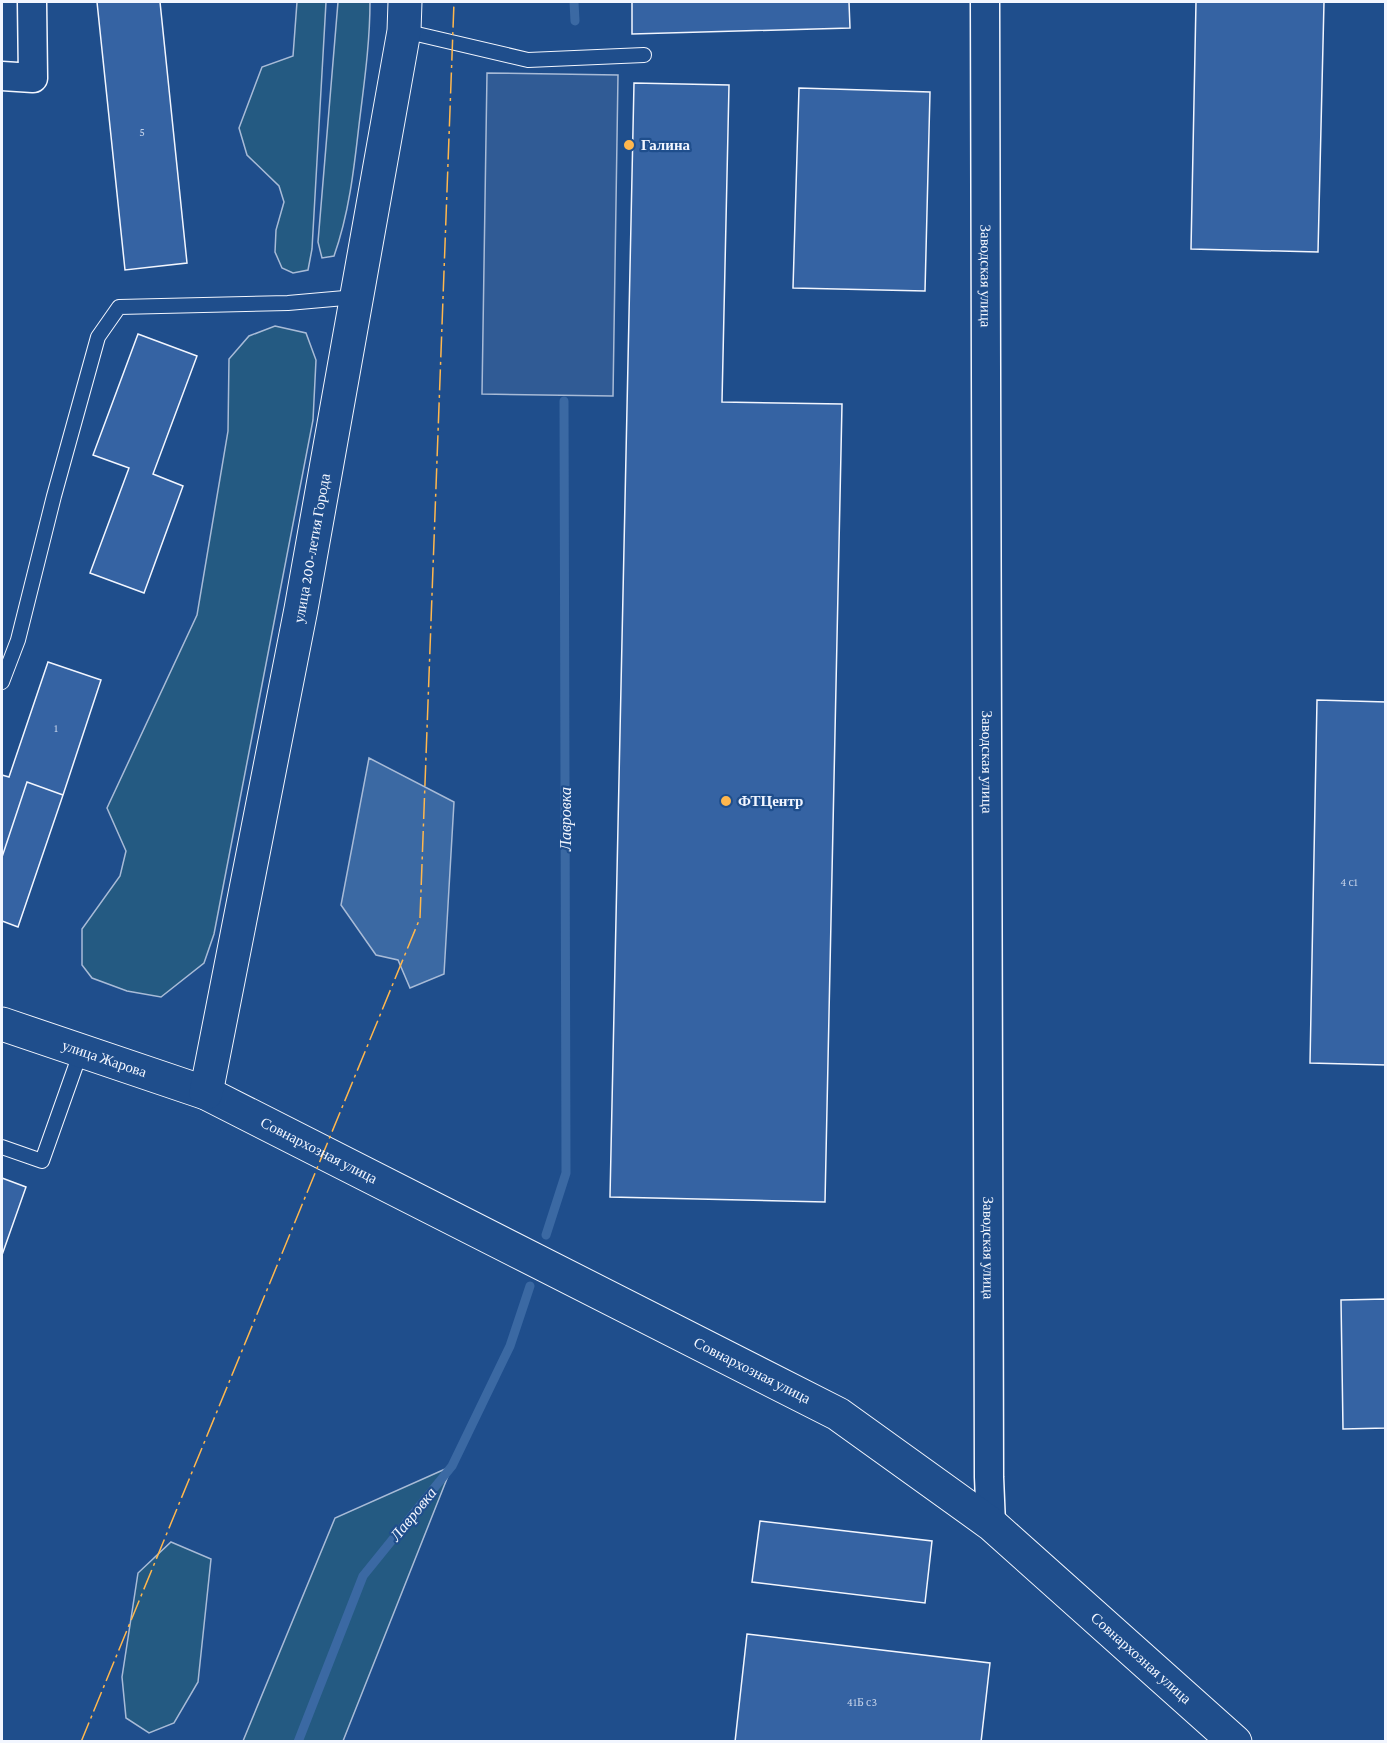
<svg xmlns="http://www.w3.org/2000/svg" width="1387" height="1743" viewBox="0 0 1387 1743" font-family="'Crimson Pro',serif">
<rect width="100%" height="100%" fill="#1f4e8c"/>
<!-- green -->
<path fill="#245a82" stroke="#a8bbd7" stroke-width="1.5" d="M297,2H326L312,249L308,270L293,273L282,268L275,252L276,230L284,202L279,186L247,155L239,128L262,67L293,56Z
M338,2H370C370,43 364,84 359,125C354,169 349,214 334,256L322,258L318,242Z
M275,326L306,333L316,360L313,420L214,934L204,963L161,997L127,991L92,978L82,965V929L120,876L126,851L107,808L197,615L228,431L229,359L249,336Z
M452,1466L343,1741H243L335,1518Z
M171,1542L211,1559L198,1682L174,1723L149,1733L126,1718L122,1677L138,1573Z"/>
<!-- parking -->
<path fill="#305b95" stroke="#a8bbd7" stroke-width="1.5" d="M487,73L618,75L613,396L482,394Z"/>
<!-- water -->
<path fill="#3b69a3" stroke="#a8bbd7" stroke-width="1.5" d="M369,758L454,802L444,974L410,988L398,960L376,955L341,905Z"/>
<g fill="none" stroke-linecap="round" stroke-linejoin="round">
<!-- stream -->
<path stroke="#3b69a3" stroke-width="9" d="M574,2L575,21
M546,1235L566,1173L564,401
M298,1742L363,1576L452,1466L510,1346L530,1286"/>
</g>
<!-- building -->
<path fill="#3563a3" stroke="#f2f6ff" stroke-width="1.5" d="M97,2H160L187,263L125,270Z
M632,2H849L850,28L632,34Z
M1196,2H1324L1318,252L1191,249Z
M634,83L729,85L722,402L842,404L825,1202L610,1197Z
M799,88L930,92L925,291L793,288Z
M138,334L197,356L153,474L183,486L144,593L90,573L129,468L93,455Z
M48,662L101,680L63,795L27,782L2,857V775L9,777Z
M1317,700L1386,702V1065L1310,1063Z
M27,782L63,795L18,927L2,921V857Z
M2,1178L26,1187L2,1255Z
M1386,1299V1428L1343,1429L1341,1300Z
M760,1521L932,1541L925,1603L752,1582Z
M747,1634L990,1663L981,1742H735Z"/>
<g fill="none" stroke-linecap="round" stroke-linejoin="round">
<!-- service casing -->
<g stroke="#f2f6ff" stroke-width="16">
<path id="service" d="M404,31L528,60L644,55
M2,682L18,640L54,496L98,337L119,307L288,303L356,297
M2,1147L42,1161L81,1051"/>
</g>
<!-- minor casing -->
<g stroke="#f2f6ff" stroke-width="31">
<g id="minor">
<path id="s1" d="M985,2L989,1477L991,1524"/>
<path d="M2,76L33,78L32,2"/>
</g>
</g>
<!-- tertiary casing -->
<g stroke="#f2f6ff" stroke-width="35">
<g id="tertiary">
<path id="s2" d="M2,1024L206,1093L838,1414L991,1524L1235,1742"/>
<path id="s3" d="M206,1093L301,609L404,31L405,2"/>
</g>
</g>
<!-- service -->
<use href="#service" stroke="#1f4e8c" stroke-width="14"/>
<!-- minor -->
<use href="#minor" stroke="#1f4e8c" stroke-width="28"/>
<!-- tertiary -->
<use href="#tertiary" stroke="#1f4e8c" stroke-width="33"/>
<!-- power -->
<path stroke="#ffb74d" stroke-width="1.5" stroke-dasharray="21 4.5 3 4.5" stroke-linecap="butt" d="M81,1742L420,918L454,2"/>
</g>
<!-- markers -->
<g fill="#ffb74d" stroke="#1f4e8c" stroke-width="2">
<circle cx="629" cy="145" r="6"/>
<circle cx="726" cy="801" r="6"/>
</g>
<g text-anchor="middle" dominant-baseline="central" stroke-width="4.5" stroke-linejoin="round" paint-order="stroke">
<!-- number labels -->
<g font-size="12" fill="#c3d1e8">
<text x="142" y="132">5</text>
<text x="56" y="728">1</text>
<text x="1349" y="882">4 с1</text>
<text x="862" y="1702">41Б с3</text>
</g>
<!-- poi labels -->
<g font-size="15" font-weight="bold" fill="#f2f6ff" stroke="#1f4e8c" text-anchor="start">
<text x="641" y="145">Галина</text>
<text x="738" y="801">ФТЦентр</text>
</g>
<!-- street labels -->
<g font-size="15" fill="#f2f6ff" stroke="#1f4e8c">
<text stroke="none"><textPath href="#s1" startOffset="274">Заводская улица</textPath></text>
<text stroke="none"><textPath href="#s3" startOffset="555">улица 200-летия Города</textPath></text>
<text stroke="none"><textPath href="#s1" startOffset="760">Заводская улица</textPath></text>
<text stroke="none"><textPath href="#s2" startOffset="108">улица Жарова</textPath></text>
<text stroke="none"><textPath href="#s2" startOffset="342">Совнархозная улица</textPath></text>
<text stroke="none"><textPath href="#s1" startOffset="1246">Заводская улица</textPath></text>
<text stroke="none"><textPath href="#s2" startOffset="828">Совнархозная улица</textPath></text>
<text stroke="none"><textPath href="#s2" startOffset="1314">Совнархозная улица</textPath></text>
</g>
<!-- water labels -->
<g font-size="16" font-style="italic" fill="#f2f6ff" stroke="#1f4e8c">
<text transform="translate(565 819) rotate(-90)">Лавровка</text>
<text transform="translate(413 1514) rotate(-51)">Лавровка</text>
</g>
</g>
<!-- border -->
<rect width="1387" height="1743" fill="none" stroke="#f2f6ff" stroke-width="6"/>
</svg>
